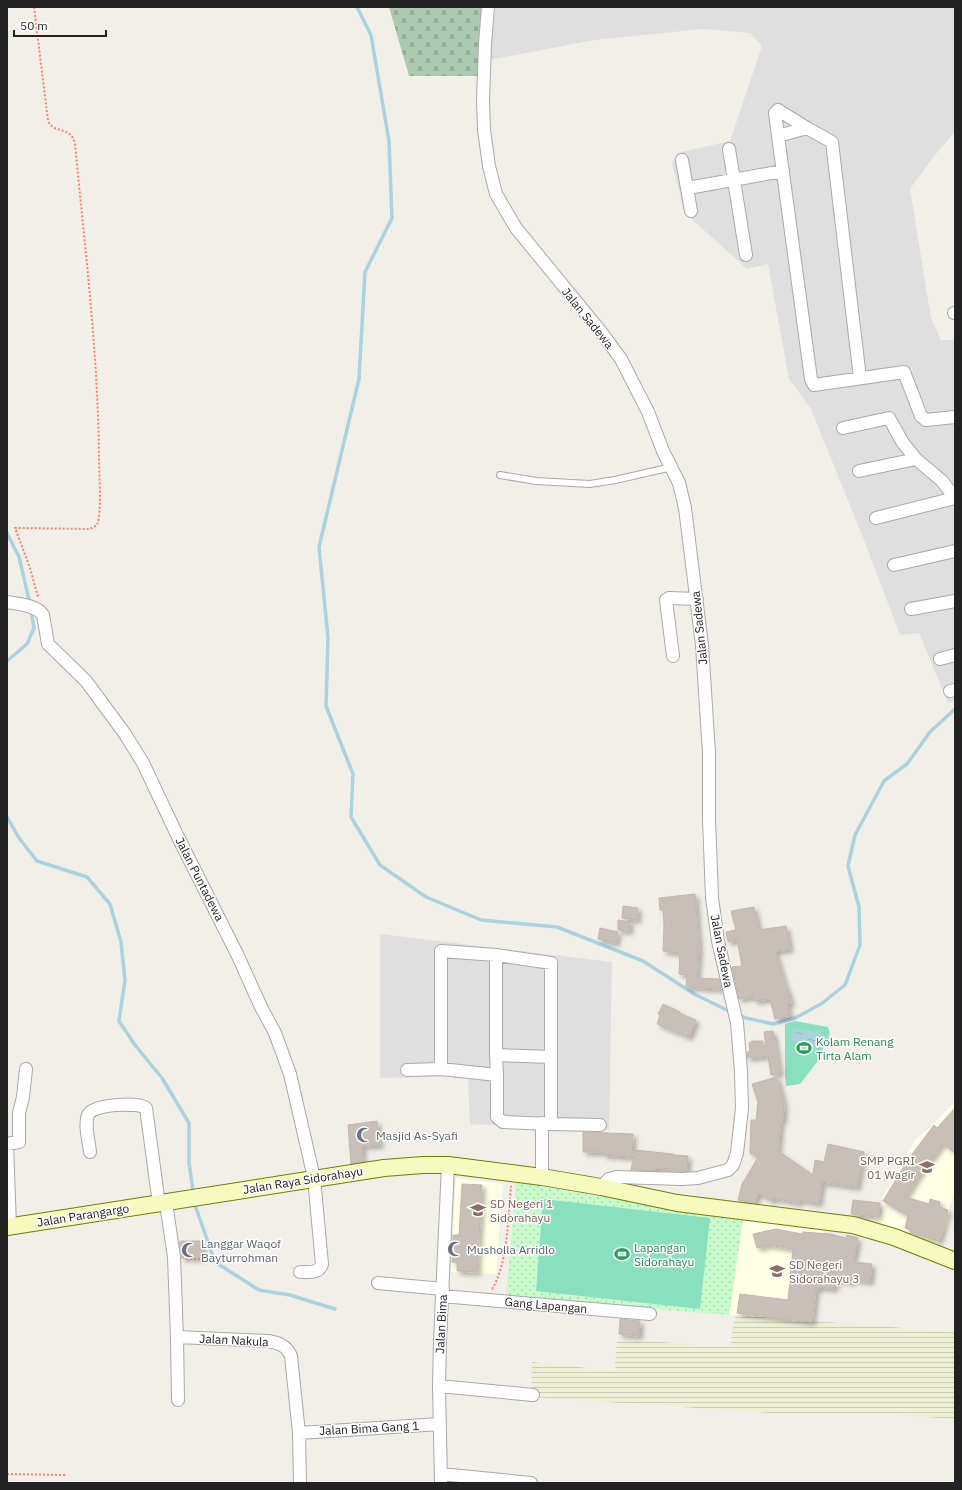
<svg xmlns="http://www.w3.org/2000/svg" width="962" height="1490" viewBox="0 0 962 1490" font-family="'IBM Plex Sans',sans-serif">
<defs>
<pattern id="farmland-rules" width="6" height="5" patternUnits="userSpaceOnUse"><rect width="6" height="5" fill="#eef0d5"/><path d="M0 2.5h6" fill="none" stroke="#ccceb7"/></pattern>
<pattern id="cemetery-stones" width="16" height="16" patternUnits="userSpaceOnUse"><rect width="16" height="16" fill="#aacbaf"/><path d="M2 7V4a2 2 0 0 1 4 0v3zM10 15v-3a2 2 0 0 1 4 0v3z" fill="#92ae96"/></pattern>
<pattern id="park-dots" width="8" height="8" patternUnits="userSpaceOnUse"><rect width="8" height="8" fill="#c8facc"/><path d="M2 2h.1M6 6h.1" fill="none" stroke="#acd6af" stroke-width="1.8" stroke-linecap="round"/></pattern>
<pattern id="water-ripples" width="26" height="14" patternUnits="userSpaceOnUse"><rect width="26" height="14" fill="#aad3df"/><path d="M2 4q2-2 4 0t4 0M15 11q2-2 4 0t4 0" fill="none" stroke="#92b5bf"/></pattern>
<filter id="shadow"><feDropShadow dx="3.5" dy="3.5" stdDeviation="2" flood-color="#0004"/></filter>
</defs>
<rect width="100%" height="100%" fill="#f2efe9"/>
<!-- residential -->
<path fill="#e0dfdf" d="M495,7H955V132L934,156L910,189L931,318L941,340H955V701L948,703L919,633L900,635L866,545L811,409L789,379L768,264L747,269L684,212L672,163L677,153L730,141L762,46L750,33L703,29L594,40L489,60Z
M380,934L612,962L609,1130L548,1127V1169L538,1128L470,1124L468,1078L462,1076L380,1078Z"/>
<!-- education -->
<path fill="#ffffe5" d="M955,1101V1194L949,1208V1223L937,1244L869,1219L882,1214L883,1197L915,1140L937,1121Z
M456,1178L503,1184L496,1274L451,1272Z
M743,1218L823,1227L813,1322L729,1315Z"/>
<!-- farmland -->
<path fill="url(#farmland-rules)" d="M735,1315L955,1332V1419L879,1414L800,1415L531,1397L532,1362L615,1371L617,1339L730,1347Z"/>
<!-- cemetery -->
<path fill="url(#cemetery-stones)" d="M389,7H482L478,76H409Z"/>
<!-- park -->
<path fill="url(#park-dots)" d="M516,1182L603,1197L743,1218L729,1315L506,1297Z"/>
<!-- pitch -->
<path fill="#88e0be" d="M795,1021L828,1027L830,1034L817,1062L800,1084L786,1086L785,1076V1024Z
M543,1199L710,1218L700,1309L536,1291Z"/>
<!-- water -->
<path fill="url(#water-ripples)" d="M793,1028L823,1033L820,1047L790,1041Z"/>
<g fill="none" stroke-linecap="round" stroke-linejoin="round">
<!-- stream -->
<path stroke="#aad3df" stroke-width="3.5" d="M357,7L371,35L389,141L392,218L365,272L359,379L319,547L328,638L326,706L353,774L351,817L380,865L426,897L481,920L557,927L643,961L696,995L731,1012
M7,533L19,557L30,604
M7,661L27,644L34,628L31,610
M7,817L19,838L37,861L87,877L110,904L121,942L125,980L119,1021L135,1045L162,1078L189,1123V1163L193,1190
M738,1015L746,1018L773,1024L795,1018L821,1004L845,985L860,945L859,907L848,866L855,835L884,781L907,764L930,732L955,709
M196,1208L215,1262L259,1290L290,1295L335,1309"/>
</g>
<!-- building -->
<path fill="#c7bfb8" stroke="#c4b6ab" filter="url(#shadow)" d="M695,894L699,949L697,978L719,979L721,989L686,987L687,975L679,974L680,953L663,951L664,925L663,910H660L659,898Z
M623,906L638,908L637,920L622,918Z
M754,907L759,930L786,926L790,949L775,951L787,990H788L791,1003L787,1004L790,1015L775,1019L770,999L754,1001L753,996L739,999L732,967L742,966L737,940L728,942L726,932L736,930L731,911Z
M618,920L630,922L629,931L618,930Z
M600,928L618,932L616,943L598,939Z
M663,1004L680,1012L679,1013L696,1020L689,1037L657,1024L660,1015L658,1014Z
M773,1031L780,1073L771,1075L768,1056L747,1058V1052L750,1051L749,1043L752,1041H763V1047L766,1046L764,1032Z
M777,1077L784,1104L783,1120H781L778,1151L813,1175L815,1160L824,1162L828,1144L864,1152L857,1187L822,1182L819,1203L799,1200V1203L774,1198L772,1201L758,1193L755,1203L738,1200L742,1184L760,1154H750L751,1120H756L758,1102L752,1084Z
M955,1108V1153L943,1143L922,1170L905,1197L929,1204L930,1199L940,1202L939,1207L948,1210L939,1241L910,1233L911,1230L905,1228L908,1216L883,1201L907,1161L934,1125L937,1128Z
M377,1121L380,1145L362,1146L363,1162L351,1164L348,1125Z
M583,1132L633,1134L632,1157L604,1155V1152H583Z
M635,1150L673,1154V1155L688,1156L687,1171H675V1169L656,1168L655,1171L631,1170Z
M462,1184L482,1185L477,1272L457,1271V1262H452L453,1235H459Z
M853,1200L880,1203L878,1217L851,1214Z
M776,1229L802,1234L803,1232L830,1234L846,1238L847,1235L858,1238L853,1262L872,1264L870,1282L854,1279L853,1282L836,1280L834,1289L820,1287L819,1289L816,1288L812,1322L737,1313L740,1294L788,1300L793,1249L769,1245L757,1248L753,1234Z
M181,1241H203L201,1258H182L179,1243Z
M620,1319L640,1321L639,1336L619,1334Z"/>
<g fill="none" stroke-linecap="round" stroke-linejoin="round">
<!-- lane casing -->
<g stroke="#a9a9a9" stroke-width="8">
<path id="lane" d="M500,475L536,481L590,484L615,480L672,467"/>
</g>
<!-- street casing -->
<g stroke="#a9a9a9" stroke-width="14">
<path id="street" d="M488,7L485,44L483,101L484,130L489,166L496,194L516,228L601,332L621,359L648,412L663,451L679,483L685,508L702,645L709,753V819L712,898L718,941L737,1023L741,1071L742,1108L737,1153L733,1165L728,1170L698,1178L682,1179L616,1177L609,1179L601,1187
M778,136L775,113L778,110L807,128
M729,149L746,255
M682,160L691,211
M688,188L783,171
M954,313H955
M860,378L832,142L807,128L778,136L811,379L814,385L904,372L921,416L926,420L955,417
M843,428L889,418L903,443L916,459L942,481L955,498
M859,471L916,459
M876,518L955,498
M894,565L955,551
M7,602C18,604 37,605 43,615L48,644L86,681L125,734L143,763L178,837L238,956L261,1007L275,1033L290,1074L314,1178L322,1264C319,1274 308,1272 300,1272
M911,609L955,601
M673,656L666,600L669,598L697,599
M940,659L955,655
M950,691L955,690
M496,1055V955L551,963V1124L503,1122L497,1117V1075
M441,1069V951L496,955
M407,1070L441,1069L497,1075L496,1055L551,1057
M542,1123V1177
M551,1124L600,1125
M90,1152C89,1141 84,1126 88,1115C92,1104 138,1102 146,1108L159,1204
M166,1203L174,1257L177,1337L268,1341C279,1343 286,1345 291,1356L299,1433L300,1483
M10,1226L7,1144L19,1142V1113L23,1097L26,1069
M378,1283L443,1289
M442,1296L650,1314
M177,1337L178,1400
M439,1386L533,1395
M299,1433L440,1424
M441,1474L531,1483
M441,1483L439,1386L440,1341L448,1165"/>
</g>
<!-- secondary casing -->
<g stroke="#707d05" stroke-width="18">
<path id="secondary" d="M7,1227L384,1168L423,1165H448L542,1177L601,1187L677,1203L853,1225L894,1237L955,1261"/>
</g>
<!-- path -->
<path stroke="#fa8072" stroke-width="2" stroke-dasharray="2 2" stroke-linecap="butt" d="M34,7L48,121C55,135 71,125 75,144C85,249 98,353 99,458C99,474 102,512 97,525L90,529L15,528L30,568L38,597
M186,1259H202
M492,1289C508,1263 508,1217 511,1186
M7,1474L65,1475"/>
<!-- lane -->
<use href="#lane" stroke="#fff" stroke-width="6"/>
<!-- street -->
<use href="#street" stroke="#fff" stroke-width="12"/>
<!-- secondary -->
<use href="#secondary" stroke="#f7fabf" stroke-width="16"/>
</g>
<!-- icons -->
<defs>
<g id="stadium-bare" transform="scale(1.2)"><path d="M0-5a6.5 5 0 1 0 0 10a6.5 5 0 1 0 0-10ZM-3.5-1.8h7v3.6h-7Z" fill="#2e9e5b" stroke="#fff" stroke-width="2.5" paint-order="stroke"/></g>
<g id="mosque-bare" transform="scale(1.2)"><path d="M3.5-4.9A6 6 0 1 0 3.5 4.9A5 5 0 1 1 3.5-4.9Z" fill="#6b7280" stroke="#fff" stroke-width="2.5" paint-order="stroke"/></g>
<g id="school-bare" transform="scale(1.2)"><path d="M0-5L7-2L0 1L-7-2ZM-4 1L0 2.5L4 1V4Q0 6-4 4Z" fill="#8d6e63" stroke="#fff" stroke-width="2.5" paint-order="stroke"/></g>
</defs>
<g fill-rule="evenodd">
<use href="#stadium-bare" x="804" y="1048"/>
<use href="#mosque-bare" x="364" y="1135"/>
<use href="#school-bare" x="927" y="1167"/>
<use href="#school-bare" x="478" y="1210"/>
<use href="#mosque-bare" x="455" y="1249"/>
<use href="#mosque-bare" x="189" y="1250"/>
<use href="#stadium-bare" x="622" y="1254"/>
<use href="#school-bare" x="777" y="1271"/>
</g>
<g text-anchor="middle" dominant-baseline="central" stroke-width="3" stroke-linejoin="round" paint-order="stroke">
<!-- street labels -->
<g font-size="12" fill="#222" stroke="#fff">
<text transform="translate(588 318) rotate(51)">Jalan Sadewa</text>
<text transform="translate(699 628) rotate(-96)">Jalan Sadewa</text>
<text transform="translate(200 879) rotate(63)">Jalan Puntadewa</text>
<text transform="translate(722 951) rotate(79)">Jalan Sadewa</text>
<text transform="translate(303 1180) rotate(-9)">Jalan Raya Sidorahayu</text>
<text transform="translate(83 1215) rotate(-9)">Jalan Parangargo</text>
<text transform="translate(546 1305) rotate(5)">Gang Lapangan</text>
<text transform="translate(441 1324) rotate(-87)">Jalan Bima</text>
<text transform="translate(234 1340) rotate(3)">Jalan Nakula</text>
<text transform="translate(369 1428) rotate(-3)">Jalan Bima Gang 1</text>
</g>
<!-- leisure labels -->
<g font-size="12" fill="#27864d" stroke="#fff" text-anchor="start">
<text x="816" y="1041">Kolam Renang<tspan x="816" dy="14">Tirta Alam</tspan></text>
<text x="634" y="1247">Lapangan<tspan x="634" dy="14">Sidorahayu</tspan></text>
</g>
<!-- worship labels -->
<g font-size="12" fill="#5b616d" stroke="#fff" text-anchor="start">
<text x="376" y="1135">Masjid As-Syafi</text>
<text x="201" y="1243">Langgar Waqof<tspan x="201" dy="14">Bayturrohman</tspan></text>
<text x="467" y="1249">Musholla Arridlo</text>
</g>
<!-- education labels -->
<g font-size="12" fill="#785e54" stroke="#fff" text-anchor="start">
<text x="915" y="1160" text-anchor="end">SMP PGRI<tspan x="915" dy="14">01 Wagir</tspan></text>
<text x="490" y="1203">SD Negeri 1<tspan x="490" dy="14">Sidorahayu</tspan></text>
<text x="789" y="1264">SD Negeri<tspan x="789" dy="14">Sidorahayu 3</tspan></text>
</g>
</g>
<!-- border -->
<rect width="962" height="1490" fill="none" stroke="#222222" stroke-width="16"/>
<!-- scale -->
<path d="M14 30v6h92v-6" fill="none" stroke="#222222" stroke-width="2"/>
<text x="20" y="30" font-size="12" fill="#222222" stroke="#ffffff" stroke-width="3" paint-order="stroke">50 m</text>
</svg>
